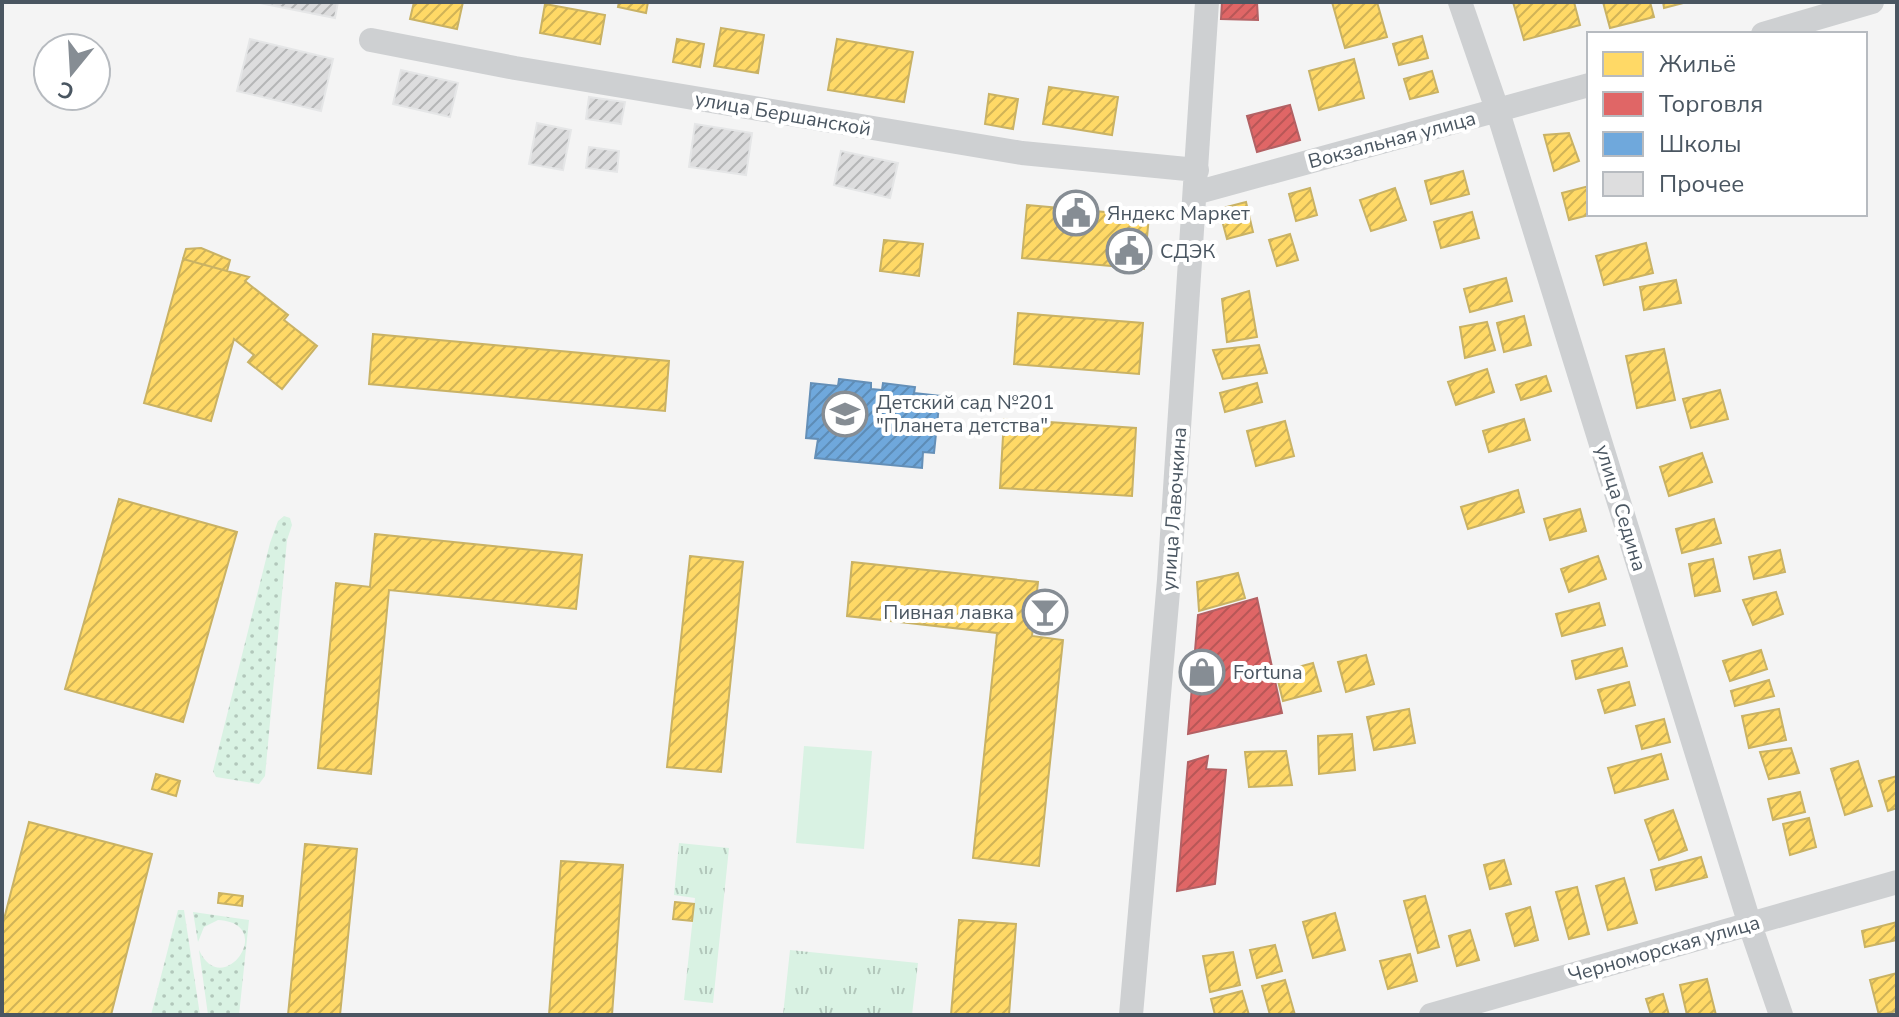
<svg xmlns="http://www.w3.org/2000/svg" width="1899" height="1017" viewBox="0 0 1899 1017" font-family="'Nunito Sans',sans-serif">
<defs>
<pattern id="grass-dots" width="8" height="8" patternUnits="userSpaceOnUse" patternTransform="scale(2)"><rect width="8" height="8" fill="#d9f2e3"/><path d="M2 2h.1M6 6h.1" fill="none" stroke="#b2c7bb" stroke-width="1.8" stroke-linecap="round"/></pattern>
<pattern id="park-tufts" width="24" height="20" patternUnits="userSpaceOnUse" patternTransform="scale(2)"><rect width="24" height="20" fill="#d9f2e3"/><path d="M3 7l-1-3M5 7V3M7 7l1-3M15 17l-1-3M17 17v-4M19 17l1-3" fill="none" stroke="#b2c7bb"/></pattern>
<pattern id="homes-hatch" width="6" height="6" patternUnits="userSpaceOnUse" patternTransform="scale(2)"><rect width="6" height="6" fill="#ffd966"/><path d="M-1 1l2-2M0 6l6-6M5 7l2-2" fill="none" stroke="#d0b357"/></pattern>
<pattern id="shops-hatch" width="6" height="6" patternUnits="userSpaceOnUse" patternTransform="scale(2)"><rect width="6" height="6" fill="#e06666"/><path d="M-1 1l2-2M0 6l6-6M5 7l2-2" fill="none" stroke="#b85757"/></pattern>
<pattern id="schools-hatch" width="6" height="6" patternUnits="userSpaceOnUse" patternTransform="scale(2)"><rect width="6" height="6" fill="#6fa8dc"/><path d="M-1 1l2-2M0 6l6-6M5 7l2-2" fill="none" stroke="#5d8cb6"/></pattern>
<pattern id="building-hatch" width="6" height="6" patternUnits="userSpaceOnUse" patternTransform="scale(2)"><rect width="6" height="6" fill="#ddddde"/><path d="M-1 1l2-2M0 6l6-6M5 7l2-2" fill="none" stroke="#b5b6b7"/></pattern>
</defs>
<rect width="100%" height="100%" fill="#f4f4f4"/>
<!-- grass -->
<path fill="url(#grass-dots)" d="M284,516L290,518L292,525L287,540L265,776L259,784L216,777L213,771L270,543L278,521Z
M178,910H184L200,1015H151Z
M193,912L249,920L239,1015H208L199,950C223,1002 278,923 218,920L204,927L198,942Z"/>
<!-- park -->
<path fill="url(#park-tufts)" d="M679,843L729,848L713,1003L684,1000L695,898L674,895Z
M790,950L918,963L912,1015H783Z"/>
<!-- pitch -->
<path fill="#d9f2e3" d="M804,746L872,751L864,849L796,843Z"/>
<!-- homes -->
<path fill="url(#homes-hatch)" stroke="#c9b264" stroke-width="2" d="M414,2H463L457,29L410,19Z
M619,2H648L646,13L618,7Z
M1332,2H1377L1387,37L1345,48Z
M1513,2H1574L1580,25L1524,40Z
M1603,2H1650L1654,17L1610,28Z
M1663,2H1687L1664,8Z
M545,4L605,15L600,44L540,33Z
M721,28L764,35L758,73L714,66Z
M1422,36L1428,58L1399,65L1393,44Z
M677,39L704,44L700,67L673,62Z
M837,39L913,52L904,102L828,90Z
M1354,59L1364,98L1319,110L1309,71Z
M1432,71L1438,92L1410,99L1404,79Z
M1049,87L1118,97L1112,135L1043,124Z
M989,94L1018,99L1013,129L985,124Z
M1569,133L1579,161L1554,171L1544,135Z
M1463,171L1469,194L1431,204L1425,181Z
M1589,186V214H1593L1569,220L1562,193Z
M1310,188L1317,215L1296,221L1289,194Z
M1395,188L1406,220L1371,231L1360,200Z
M1246,202L1253,232L1227,239L1219,209Z
M1027,205L1149,216L1144,269L1022,258Z
M1472,212L1479,238L1441,248L1434,222Z
M1290,234L1298,260L1277,266L1269,240Z
M884,240L923,244L919,276L880,271Z
M1646,243L1653,273L1604,285L1596,256Z
M201,248L230,260L227,271L183,259L186,249Z
M183,259L249,277L245,281L288,315L284,320L317,346L282,389L248,362L254,355L234,339L211,421L144,403Z
M1506,278L1512,301L1470,312L1464,289Z
M1676,280L1681,303L1644,310L1640,287Z
M1249,291L1257,337L1227,342L1222,299Z
M1018,313L1143,323L1139,374L1014,364Z
M1524,316L1531,345L1504,352L1497,323Z
M1487,322L1495,350L1465,358L1460,327Z
M373,334L669,361L665,411L369,384Z
M1259,345L1267,373L1223,379L1213,350Z
M1664,349L1675,400L1637,408L1626,356Z
M1487,369L1494,392L1456,405L1448,382Z
M1546,376L1551,391L1521,400L1516,385Z
M1257,383L1262,402L1225,412L1220,393Z
M1720,390L1728,419L1691,428L1683,399Z
M1004,419L1136,428L1132,496L1000,488Z
M1524,419L1530,440L1489,452L1483,431Z
M1285,421L1294,456L1256,466L1247,431Z
M1702,453L1712,482L1669,496L1660,467Z
M1518,490L1524,512L1468,529L1461,507Z
M119,499L237,532L183,722L65,689Z
M1580,509L1586,531L1550,540L1544,519Z
M1714,519L1721,543L1682,553L1676,529Z
M375,534L582,555L576,609L389,590L371,774L318,768L336,583L370,587Z
M1780,550L1785,572L1754,579L1749,557Z
M690,556L743,562L721,772L667,767Z
M1598,556L1606,579L1569,592L1561,569Z
M1713,559L1720,591L1695,596L1689,564Z
M852,562L1038,582L1032,636L1063,640L1039,866L973,858L997,633L847,616Z
M1238,573L1245,598L1199,611L1197,582Z
M1776,592L1783,614L1753,625L1743,600Z
M1599,603L1605,625L1562,636L1556,614Z
M1622,648L1627,666L1576,679L1572,661Z
M1761,650L1767,669L1730,681L1723,661Z
M1366,655L1374,684L1346,692L1338,662Z
M1313,663L1321,691L1283,701L1276,673Z
M1769,680L1774,696L1735,706L1731,691Z
M1629,682L1635,705L1605,713L1598,690Z
M1409,709L1415,743L1374,750L1367,717Z
M1779,709L1786,740L1749,748L1742,716Z
M1664,719L1670,742L1642,749L1636,726Z
M1352,734L1355,770L1319,774L1318,736Z
M1791,748L1799,773L1769,779L1760,752Z
M1286,751L1292,785L1249,787L1245,752Z
M1661,754L1668,779L1615,793L1608,768Z
M1858,761L1872,806L1845,815L1831,769Z
M156,774L180,781L176,796L152,789Z
M1897,776V808L1888,811L1879,781Z
M1800,792L1805,812L1773,820L1768,799Z
M1673,810L1687,850L1659,860L1645,820Z
M1809,818L1816,847L1790,855L1783,824Z
M29,822L152,854L111,1015H2V927Z
M305,844L357,849L340,1015H288Z
M1701,857L1707,877L1656,890L1651,870Z
M1504,860L1511,884L1490,889L1484,865Z
M561,861L623,865L612,1015H549Z
M1624,878L1637,923L1608,930L1596,886Z
M1577,887L1589,934L1569,939L1556,892Z
M219,893L243,896L242,906L218,903Z
M1425,896L1439,947L1418,953L1404,901Z
M675,902L694,904L692,921L673,919Z
M1530,907L1538,940L1515,946L1506,914Z
M1335,913L1345,950L1313,958L1303,922Z
M959,920L1016,924L1009,1015H951Z
M1897,922V940L1865,947L1862,931Z
M1470,930L1479,960L1457,966L1449,936Z
M1275,945L1282,971L1257,978L1250,950Z
M1233,952L1240,985L1210,992L1203,956Z
M1410,954L1417,981L1388,989L1380,961Z
M1897,973V1011L1879,1015L1870,980Z
M1707,979L1716,1015H1687L1680,985Z
M1285,980L1295,1015H1270L1262,986Z
M1242,991L1249,1015H1215L1211,999Z
M1663,994L1669,1015H1651L1646,999Z"/>
<!-- shops -->
<path fill="url(#shops-hatch)" stroke="#b36164" stroke-width="2" d="M1222,2H1257L1258,20L1221,19Z
M1290,105L1300,140L1257,152L1247,116Z
M1257,598L1282,713L1188,734L1198,615Z
M1208,756L1206,769L1226,770L1215,884L1177,891L1188,762Z"/>
<!-- schools -->
<path fill="url(#schools-hatch)" stroke="#648fb7" stroke-width="2" d="M839,379L871,383V389L882,390L883,383L915,387L914,393L940,396L934,453L923,452L922,468L815,458L818,439L806,438L811,383L838,386Z"/>
<!-- building -->
<path fill="url(#building-hatch)" stroke="#e5e6e7" stroke-width="2" d="M255,2H338L335,18Z
M250,39L333,59L321,111L237,91Z
M401,70L458,83L450,117L393,104Z
M589,97L625,102L621,124L586,119Z
M537,123L571,130L563,170L529,164Z
M695,124L752,133L746,175L689,167Z
M589,147L619,151L617,172L586,168Z
M841,151L898,163L890,198L834,185Z"/>
<g fill="none" stroke-linecap="round" stroke-linejoin="round">
<!-- minor -->
<path stroke="#ced0d2" stroke-width="24" d="M1460,2L1498,112L1750,925L1781,1015
M1763,34L1872,2
M371,40L515,68L1022,153L1197,170
M1195,193L1589,85
M1131,1015L1169,580L1207,2
M1431,1015L1897,882"/>
</g>
<!-- icons -->
<defs>
<g id="civic-ring" transform="scale(2.3)"><circle r="9.5" fill="#fff" stroke="#868d94" stroke-width="1.5"/><path d="M-.6-6.5H3V-4.5H.6V-3L4-1V1h2V6H-6V1h2V-1L-.6-3ZM-1.2 2.5V6h2.4V2.5Z" fill="#868d94"/></g>
<g id="school-ring" transform="scale(2.3)"><circle r="9.5" fill="#fff" stroke="#868d94" stroke-width="1.5"/><path d="M0-5L7-2L0 1L-7-2ZM-4 1L0 2.5L4 1V4Q0 6-4 4Z" fill="#868d94"/></g>
<g id="bar-ring" transform="scale(2.3)"><circle r="9.5" fill="#fff" stroke="#868d94" stroke-width="1.5"/><path d="M-6-5H6L.8 .8V4.5H3.5V6h-7V4.5H-.8V.8Z" fill="#868d94"/></g>
<g id="shop-ring" transform="scale(2.3)"><circle r="9.5" fill="#fff" stroke="#868d94" stroke-width="1.5"/><path d="M-5-2.5h2.3a2.7 3.5 0 0 1 5.4 0H5L5.5 6h-11ZM-1.5-2.5h3a1.5 2.3 0 0 0-3 0Z" fill="#868d94"/></g>
</defs>
<g fill-rule="evenodd">
<use href="#civic-ring" x="1076" y="213"/>
<use href="#civic-ring" x="1129" y="251"/>
<use href="#school-ring" x="845" y="414"/>
<use href="#bar-ring" x="1045" y="612"/>
<use href="#shop-ring" x="1202" y="672"/>
</g>
<g text-anchor="middle" dominant-baseline="central" stroke-width="8" stroke-linejoin="round" paint-order="stroke">
<!-- street labels -->
<g font-size="20" fill="#4a5661" stroke="#fff">
<text transform="translate(783 114) rotate(10)">улица Бершанской</text>
<text transform="translate(1392 140) rotate(-15)">Вокзальная улица</text>
<text transform="translate(1621 508) rotate(73)">улица Седина</text>
<text transform="translate(1174 509) rotate(-86)">улица Лавочкина</text>
<text transform="translate(1664 949) rotate(-16)">Черноморская улица</text>
</g>
<!-- poi labels -->
<g font-size="20" fill="#4a5661" stroke="#fff" text-anchor="start">
<text x="1107" y="213">Яндекс Маркет</text>
<text x="1160" y="251">СДЭК</text>
<text x="876" y="402">Детский сад №201<tspan x="876" dy="23">"Планета детства"</tspan></text>
<text x="1014" y="612" text-anchor="end">Пивная лавка</text>
<text x="1233" y="672">Fortuna</text>
</g>
</g>
<!-- border -->
<rect width="1899" height="1017" fill="none" stroke="#4a5661" stroke-width="8"/>
<!-- legend -->
<rect x="1587" y="32" width="280" height="184" fill="#ffffff" stroke="#b7bbc0" stroke-width="2"/>
<rect x="1603" y="52" width="40" height="24" fill="#ffd966" stroke="#b7bbc0" stroke-width="2"/>
<text x="1659" y="72" font-size="24" fill="#4a5661">Жильё</text>
<rect x="1603" y="92" width="40" height="24" fill="#e06666" stroke="#b7bbc0" stroke-width="2"/>
<text x="1659" y="112" font-size="24" fill="#4a5661">Торговля</text>
<rect x="1603" y="132" width="40" height="24" fill="#6fa8dc" stroke="#b7bbc0" stroke-width="2"/>
<text x="1659" y="152" font-size="24" fill="#4a5661">Школы</text>
<rect x="1603" y="172" width="40" height="24" fill="#ddddde" stroke="#b7bbc0" stroke-width="2"/>
<text x="1659" y="192" font-size="24" fill="#4a5661">Прочее</text>
<!-- north arrow -->
<g transform="translate(72 72) rotate(198)"><circle r="38" fill="#ffffff" stroke="#b7bbc0" stroke-width="2"/>
<path d="M0-6L14 30L0 20L-14 30Z" fill="#868d94"/>
<text y="-12" font-size="22" font-weight="bold" text-anchor="middle" fill="#4a5661">С</text>
</g>
</svg>
